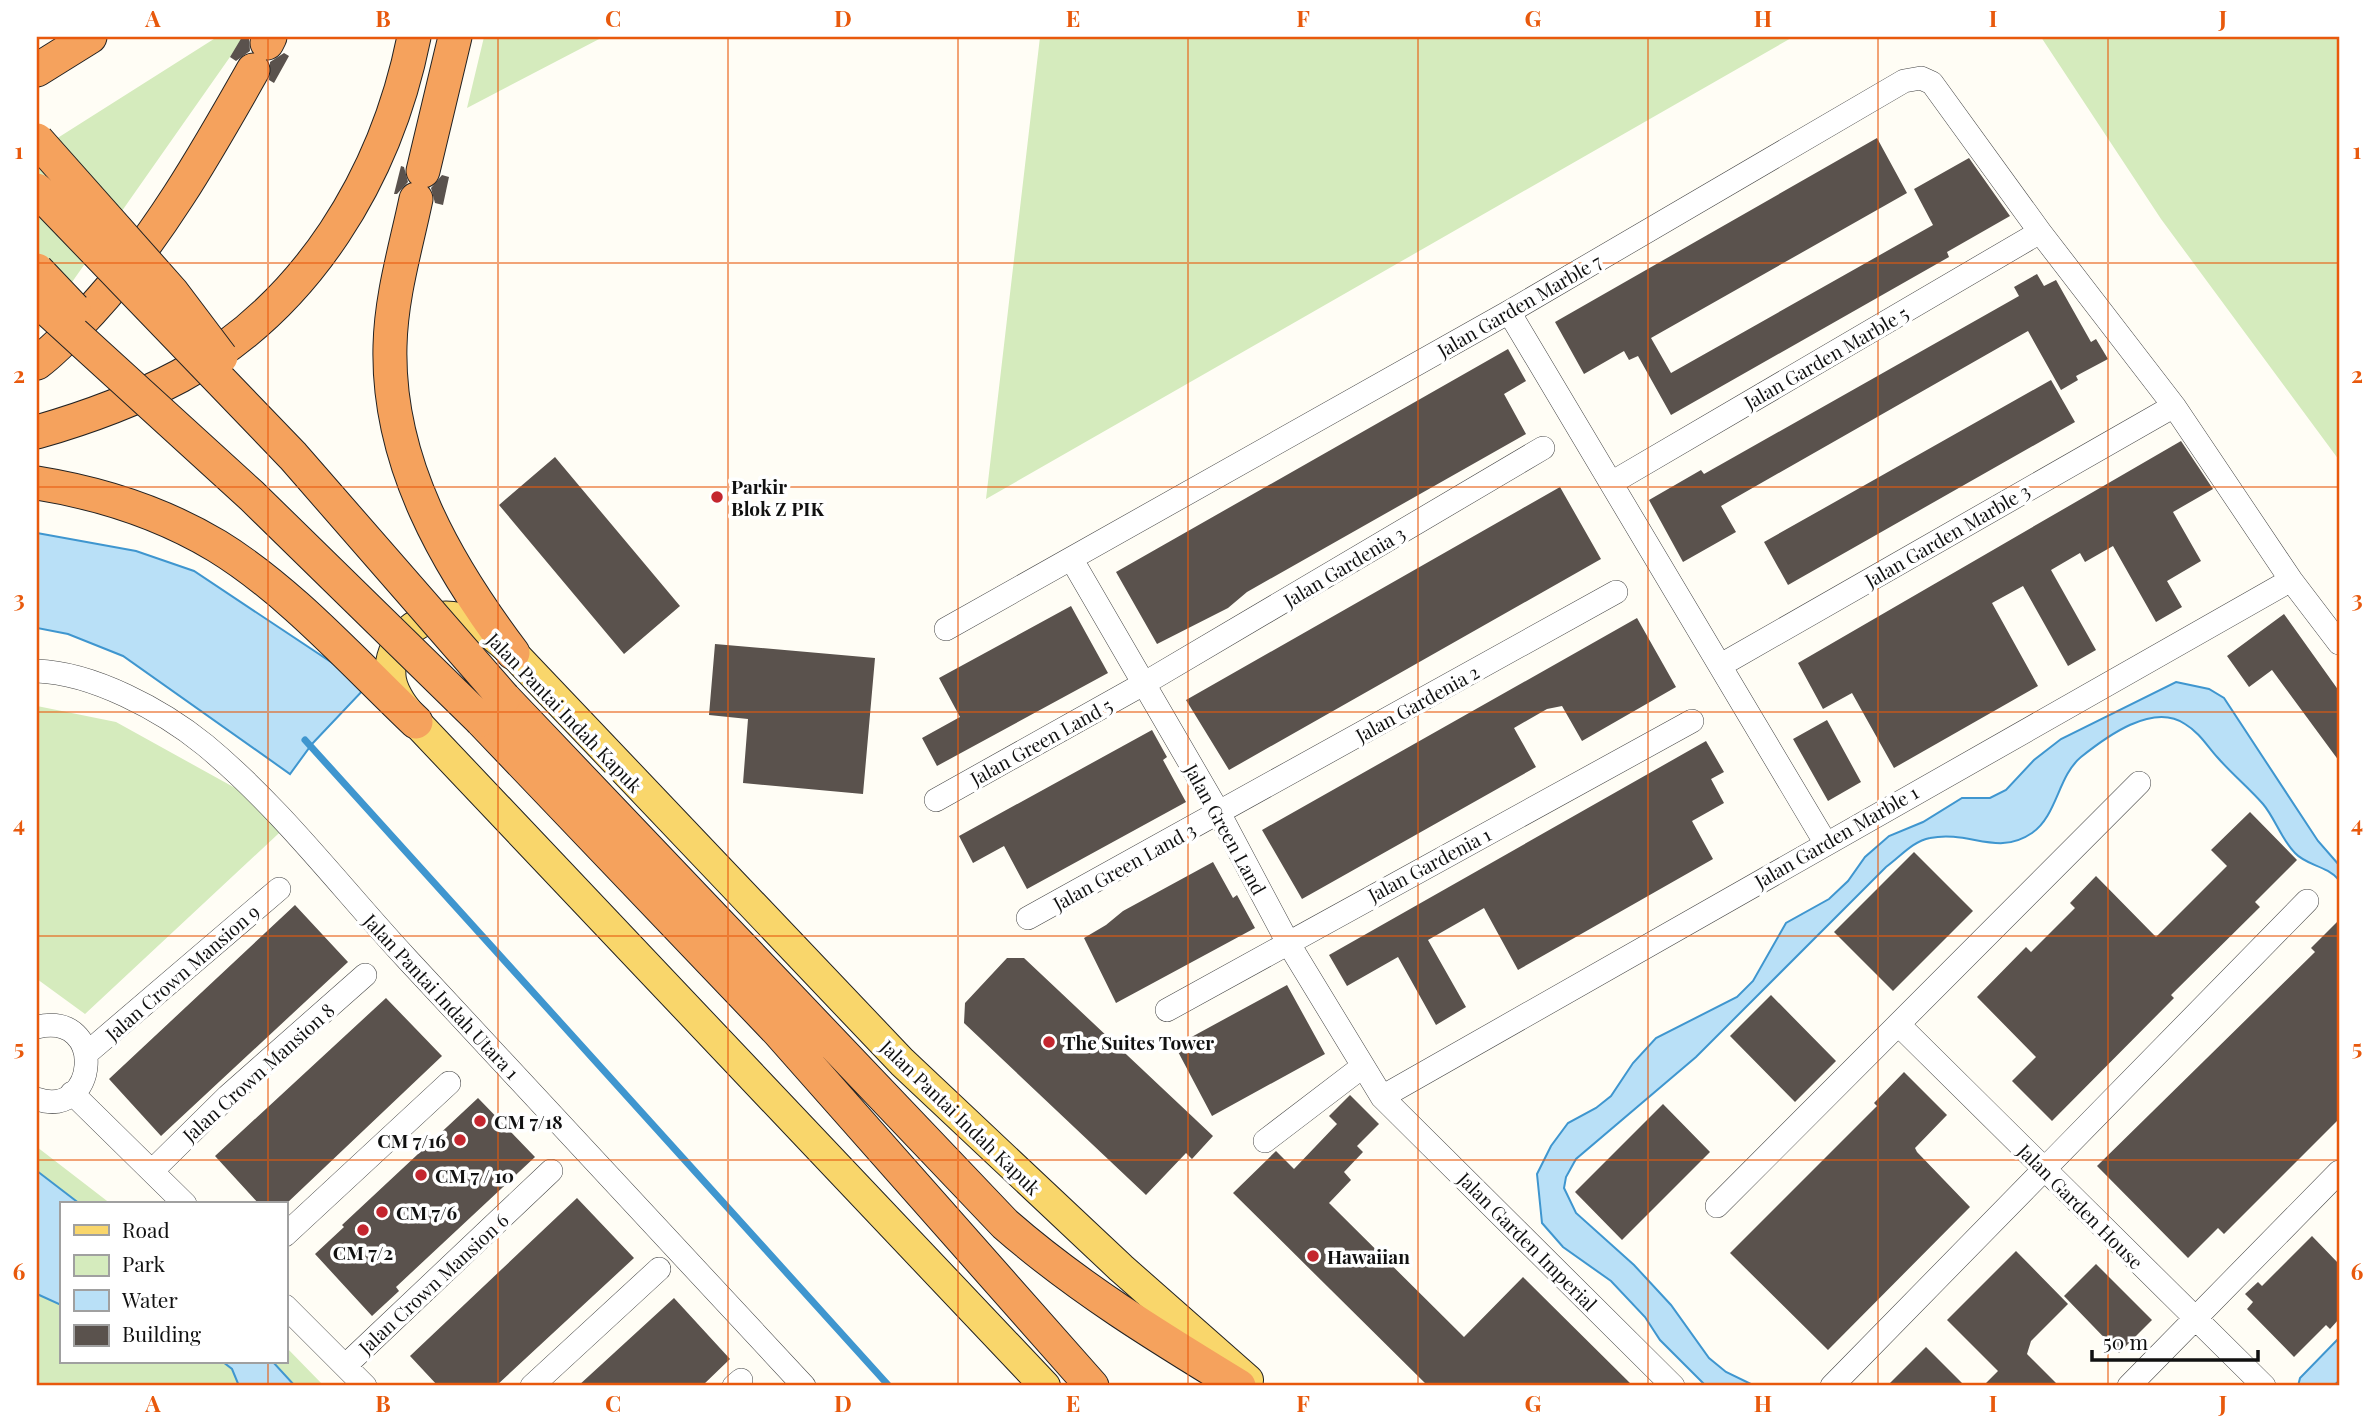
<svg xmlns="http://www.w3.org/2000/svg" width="2376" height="1423" viewBox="0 0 2376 1423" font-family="'Playfair Display',serif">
<rect width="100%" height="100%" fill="#fffdf5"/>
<!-- green -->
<path fill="#d5ebbd" d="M217,37H244L37,332V151Z
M484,37H603L467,108Z
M1040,37H1793L986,499Z
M2041,37H2339V460L2161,219Z
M37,706L116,722L293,820L85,1014L37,979Z
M37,1147L111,1204H61V1362H285V1346L324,1386H37Z"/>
<!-- water -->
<path fill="#b9e0f7" stroke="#3f96cf" stroke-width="2" d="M37,533L136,551L194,571L367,686L312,744L290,774L123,656L68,634L37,628Z
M2176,682L2209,689L2224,698L2318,841L2339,865V880C2326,865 2307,866 2295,853C2281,839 2275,818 2263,804C2249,788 2232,774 2218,758C2207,746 2200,733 2185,724C2153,702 2106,737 2081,757C2058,776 2057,816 2032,833C1997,857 1970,830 1930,838C1913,841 1900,857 1886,867L1696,1057L1576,1159L1566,1177L1564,1188L1576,1213L1634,1265L1671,1305L1709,1358L1726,1372L1755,1386H1706L1660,1340L1645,1317L1611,1281L1563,1247L1542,1223L1537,1174L1551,1146L1568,1123L1596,1108L1611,1096L1633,1063L1656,1038L1737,997L1753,981L1786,923L1829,899L1848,881L1865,857L1889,836L1923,822L1962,798H1990L2006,790L2034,760L2061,739Z
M37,1171L80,1204H61V1305L37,1294Z
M2339,1338V1381L2333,1386H2298L2300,1378Z
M223,1362H273L295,1386H239L232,1369Z"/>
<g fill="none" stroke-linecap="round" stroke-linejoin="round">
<!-- stream -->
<path stroke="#3f96cf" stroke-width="7" d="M305,740L889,1386"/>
</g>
<!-- building -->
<path fill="#5a524d" d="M242,37H249L250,51L236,61L230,57Z
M284,53L289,56L274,83L269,80L270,62Z
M1877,138L1907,193L1651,338L1671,373L1933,225L1914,189L1969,158L2010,216L1947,252L1949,257L1671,415L1638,356L1629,360L1624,351L1584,374L1555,322Z
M401,166L404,167L408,182L397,194H394Z
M442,175L449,177L443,205L435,203L431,188Z
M2037,274L2044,286L2056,280L2091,342L2096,339L2108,359L2076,376L2078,380L2061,390L2028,331L1721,506L1736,532L1683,562L1649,500L1701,470L1704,474L2019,296L2014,287Z
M1508,349L1526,381L1504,394L1526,434L1247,592L1228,608L1157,644L1116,572Z
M2051,380L2075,422L1788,585L1764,542Z
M2181,441L2213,489L2173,512L2201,561L2167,581L2182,607L2156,622L2113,546L2085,562L2080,553L2051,570L2096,650L2068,666L2023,586L1992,603L2038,686L1894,768L1852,693L1823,709L1798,663Z
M555,457L680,606L624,654L499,505Z
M1560,487L1601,559L1229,770L1186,700Z
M1071,606L1108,673L937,766L922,738L960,717L939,678Z
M2284,614L2339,691V761L2272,670L2249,687L2227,656Z
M1637,618L1676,687L1582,741L1562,706L1547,709L1514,728L1536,767L1302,899L1262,830Z
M715,644L875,658L863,794L743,783L748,719L709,715Z
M1827,720L1861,782L1828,801L1793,739Z
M1152,730L1167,757L1163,760L1186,802L1027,889L1004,846L973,863L959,836Z
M1706,741L1724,772L1711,779L1724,803L1692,821L1713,859L1518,970L1484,908L1428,940L1466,1007L1436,1025L1398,957L1347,986L1329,955Z
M2250,812L2297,860L2255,902L2260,907L2171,995L2174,998L2052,1121L2012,1081L2036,1057L1977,997L2026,947L2031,952L2075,908L2070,903L2096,876L2156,937L2227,866L2211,850Z
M1914,852L1973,911L1893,991L1834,932Z
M1213,862L1233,898L1237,895L1255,928L1116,1003L1084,938L1106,925L1123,911Z
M295,905L348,962L161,1136L109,1079Z
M2339,920V1119L2224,1234L2218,1228L2188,1258L2097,1166L2315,952L2311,948Z
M1007,958H1024L1213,1136L1192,1159L1186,1153L1146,1195L964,1023L965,1003Z
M1287,985L1325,1054L1212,1116L1175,1046Z
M1771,995L1836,1061L1795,1102L1730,1036Z
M386,998L442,1056L286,1204H259L215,1156Z
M1904,1072L1947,1115L1915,1148L1917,1152L1970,1207L1828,1350L1730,1253L1877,1106L1874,1103Z
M1350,1095L1379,1124L1357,1146L1363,1152L1344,1172L1351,1180L1329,1203L1464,1337L1523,1277L1633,1386H1428L1233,1193L1276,1151L1294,1169L1337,1124L1329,1116Z
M478,1098L535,1157L396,1287L399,1291L372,1316L315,1254L344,1227L342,1225Z
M1663,1104L1710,1152L1622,1240L1575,1192Z
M577,1198L634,1258L496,1386H438L410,1356Z
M2312,1236L2339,1264V1319L2330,1329L2326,1325L2294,1357L2247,1309L2253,1302L2245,1294L2258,1282L2262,1286Z
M2016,1251L2068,1304L2031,1341L2027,1354L2059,1386H1983L1998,1371L1947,1320Z
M2096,1264L2152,1320L2119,1353L2064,1296Z
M674,1298L730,1359L702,1386H578Z
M1926,1347L1965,1386H1887Z"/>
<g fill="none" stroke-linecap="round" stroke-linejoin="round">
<!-- minor casing -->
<g stroke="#444" stroke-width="24">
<path id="minor" d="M1509,312L1825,842
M1613,482L2040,232
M1072,560L1219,813L1287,941L1382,1097L1673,1386
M946,629L1509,312L1904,81L1921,78L1932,83L2040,232L2174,406L2291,580L2339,643
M1721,665L2174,406
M37,671C93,673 162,710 205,745C281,808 341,888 407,959C539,1102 672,1244 804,1386
M936,800L1145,683L1543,448
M1028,918L1616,592
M1167,1010L1692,721
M1899,1025L2264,1386
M37,1027C108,1011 97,1120 37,1099
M86,1054L279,889
M72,1093L185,1204
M1382,1097L2291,580
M1265,1141L1362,1067
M152,1171L228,1096L365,975
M1717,1206L2139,783
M285,1235L449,1083
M285,1306L365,1386
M345,1366L551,1171
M532,1386L659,1269
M734,1386L741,1380
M1832,1386L2307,901
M2129,1386L2339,1172"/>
</g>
<!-- major casing -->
<g stroke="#222" stroke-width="32">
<path id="major" d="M1045,1386L416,722C406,710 394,696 391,680C385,641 421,609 459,618C481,623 497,639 513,653L902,1062L1121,1268L1248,1380"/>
</g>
<!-- highway casing -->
<g stroke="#222" stroke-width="35">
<path id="highway" d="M267,43L270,37
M37,70L90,37
M423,171L455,37
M416,199C406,247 391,296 390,346C387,462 446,564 513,653
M37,363C57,348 74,329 91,311C157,239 205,155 253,70
M37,432C86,418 135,400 180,376C308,306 386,176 414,37
M37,483C99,493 162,513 217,546C289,590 354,663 416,722
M504,698L1005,1224C1077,1287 1157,1336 1239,1386
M481,720L778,1031L1092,1386"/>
</g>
<!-- minor -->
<use href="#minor" stroke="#fff" stroke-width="23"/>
<!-- major -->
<use href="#major" stroke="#f9d66b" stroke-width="30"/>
<!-- highway -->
<use href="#highway" stroke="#f5a25d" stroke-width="33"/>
<!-- highway-bridge casing -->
<g stroke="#222" stroke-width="35" stroke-linecap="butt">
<path id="highway-bridge" d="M37,140L172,292L221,357
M37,190L293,456L504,698
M37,270L74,309
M37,300L252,496L481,720"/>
</g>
<!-- highway-bridge -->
<use href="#highway-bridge" stroke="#f5a25d" stroke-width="33"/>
</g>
<!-- grid -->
<path fill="none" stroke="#e8590c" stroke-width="2" stroke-opacity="0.55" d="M268,37V1204M498,37V1386M728,37V1386M958,37V1386M1188,37V1386M1418,37V1386M1648,37V1386M1878,37V1386M2108,37V1386M37,263H2339M37,487H2339M37,712H2339M37,936H2339M37,1160H2339M268,1362V1386"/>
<!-- markers -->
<g fill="#c4262e" stroke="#fff" stroke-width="2.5">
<circle cx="717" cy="497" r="7"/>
<circle cx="1049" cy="1042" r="7"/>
<circle cx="480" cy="1121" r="7"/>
<circle cx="460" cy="1140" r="7"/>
<circle cx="421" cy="1175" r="7"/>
<circle cx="382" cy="1212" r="7"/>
<circle cx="363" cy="1230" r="7"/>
<circle cx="1313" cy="1256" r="7"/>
</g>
<g text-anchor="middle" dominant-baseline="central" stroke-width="7" stroke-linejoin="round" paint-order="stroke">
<!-- street labels -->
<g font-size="19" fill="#111" stroke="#fff">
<text transform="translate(1519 305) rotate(-30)">Jalan Garden Marble 7</text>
<text transform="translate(1826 357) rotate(-30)">Jalan Garden Marble 5</text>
<text transform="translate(1947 535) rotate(-30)">Jalan Garden Marble 3</text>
<text transform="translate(1344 566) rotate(-31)">Jalan Gardenia 3</text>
<text transform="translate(1417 703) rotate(-29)">Jalan Gardenia 2</text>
<text transform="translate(565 712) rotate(46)">Jalan Pantai Indah Kapuk</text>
<text transform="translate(1041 741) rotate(-29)">Jalan Green Land 5</text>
<text transform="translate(1226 829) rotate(61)">Jalan Green Land</text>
<text transform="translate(1836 836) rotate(-30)">Jalan Garden Marble 1</text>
<text transform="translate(1429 864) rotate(-28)">Jalan Gardenia 1</text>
<text transform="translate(1124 866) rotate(-29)">Jalan Green Land 3</text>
<text transform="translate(182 972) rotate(-41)">Jalan Crown Mansion 9</text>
<text transform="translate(442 996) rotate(47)">Jalan Pantai Indah Utara 1</text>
<text transform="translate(258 1072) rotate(-42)">Jalan Crown Mansion 8</text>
<text transform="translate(961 1117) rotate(44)">Jalan Pantai Indah Kapuk</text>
<text transform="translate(2081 1206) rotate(45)">Jalan Garden House</text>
<text transform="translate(1528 1241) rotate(45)">Jalan Garden Imperial</text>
<text transform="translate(433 1283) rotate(-43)">Jalan Crown Mansion 6</text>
</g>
<!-- poi labels -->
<g font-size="19" font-weight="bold" fill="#111" stroke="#fff" text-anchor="start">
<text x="731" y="486">Parkir<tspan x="731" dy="22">Blok Z PIK</tspan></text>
<text x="1063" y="1042">The Suites Tower</text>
<text x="494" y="1121">CM 7/18</text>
<text x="446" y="1140" text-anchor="end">CM 7/16</text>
<text x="435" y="1175">CM 7 / 10</text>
<text x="396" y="1212">CM 7/6</text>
<text x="363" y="1252" text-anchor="middle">CM 7/2</text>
<text x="1327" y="1256">Hawaiian</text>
</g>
</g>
<!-- border -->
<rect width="2376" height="1423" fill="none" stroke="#ffffff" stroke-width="77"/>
<!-- legend -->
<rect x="60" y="1202" width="228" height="161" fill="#ffffff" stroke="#a0a0a0" stroke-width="2"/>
<rect x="74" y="1225" width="35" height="10" fill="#f9d66b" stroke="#a0a0a0" stroke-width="2"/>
<text x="122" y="1238" font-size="21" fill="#111111">Road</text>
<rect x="74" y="1255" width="35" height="21" fill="#d5ebbd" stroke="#a0a0a0" stroke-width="2"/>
<text x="122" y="1272" font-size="21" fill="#111111">Park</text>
<rect x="74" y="1290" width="35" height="21" fill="#b9e0f7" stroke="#a0a0a0" stroke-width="2"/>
<text x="122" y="1308" font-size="21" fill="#111111">Water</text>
<rect x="74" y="1325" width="35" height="21" fill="#5a524d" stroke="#a0a0a0" stroke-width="2"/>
<text x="122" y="1342" font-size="21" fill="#111111">Building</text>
<!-- scale -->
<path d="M2092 1350v10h166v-10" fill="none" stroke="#111111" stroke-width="3.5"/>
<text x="2103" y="1350" font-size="21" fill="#111111" stroke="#ffffff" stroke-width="5" paint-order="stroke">50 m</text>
<rect x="38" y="38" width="2300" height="1346" fill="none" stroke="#e8590c" stroke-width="2.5"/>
<g font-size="23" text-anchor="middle" font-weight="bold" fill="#e8590c">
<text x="153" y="27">A</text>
<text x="383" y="27">B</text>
<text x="613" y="27">C</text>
<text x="843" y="27">D</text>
<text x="1073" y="27">E</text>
<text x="1303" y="27">F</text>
<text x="1533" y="27">G</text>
<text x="1763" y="27">H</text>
<text x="1993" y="27">I</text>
<text x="2223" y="27">J</text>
<text x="19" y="159">1</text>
<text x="2357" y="159">1</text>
<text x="19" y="383">2</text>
<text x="2357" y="383">2</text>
<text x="19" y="607">3</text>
<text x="2357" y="607">3</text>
<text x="19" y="832">4</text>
<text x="2357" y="832">4</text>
<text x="19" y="1056">5</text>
<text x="2357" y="1056">5</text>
<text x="19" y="1280">6</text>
<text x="2357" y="1280">6</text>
<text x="153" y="1412">A</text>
<text x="383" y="1412">B</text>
<text x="613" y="1412">C</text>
<text x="843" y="1412">D</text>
<text x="1073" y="1412">E</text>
<text x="1303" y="1412">F</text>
<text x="1533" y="1412">G</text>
<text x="1763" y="1412">H</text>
<text x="1993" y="1412">I</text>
<text x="2223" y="1412">J</text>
</g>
</svg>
